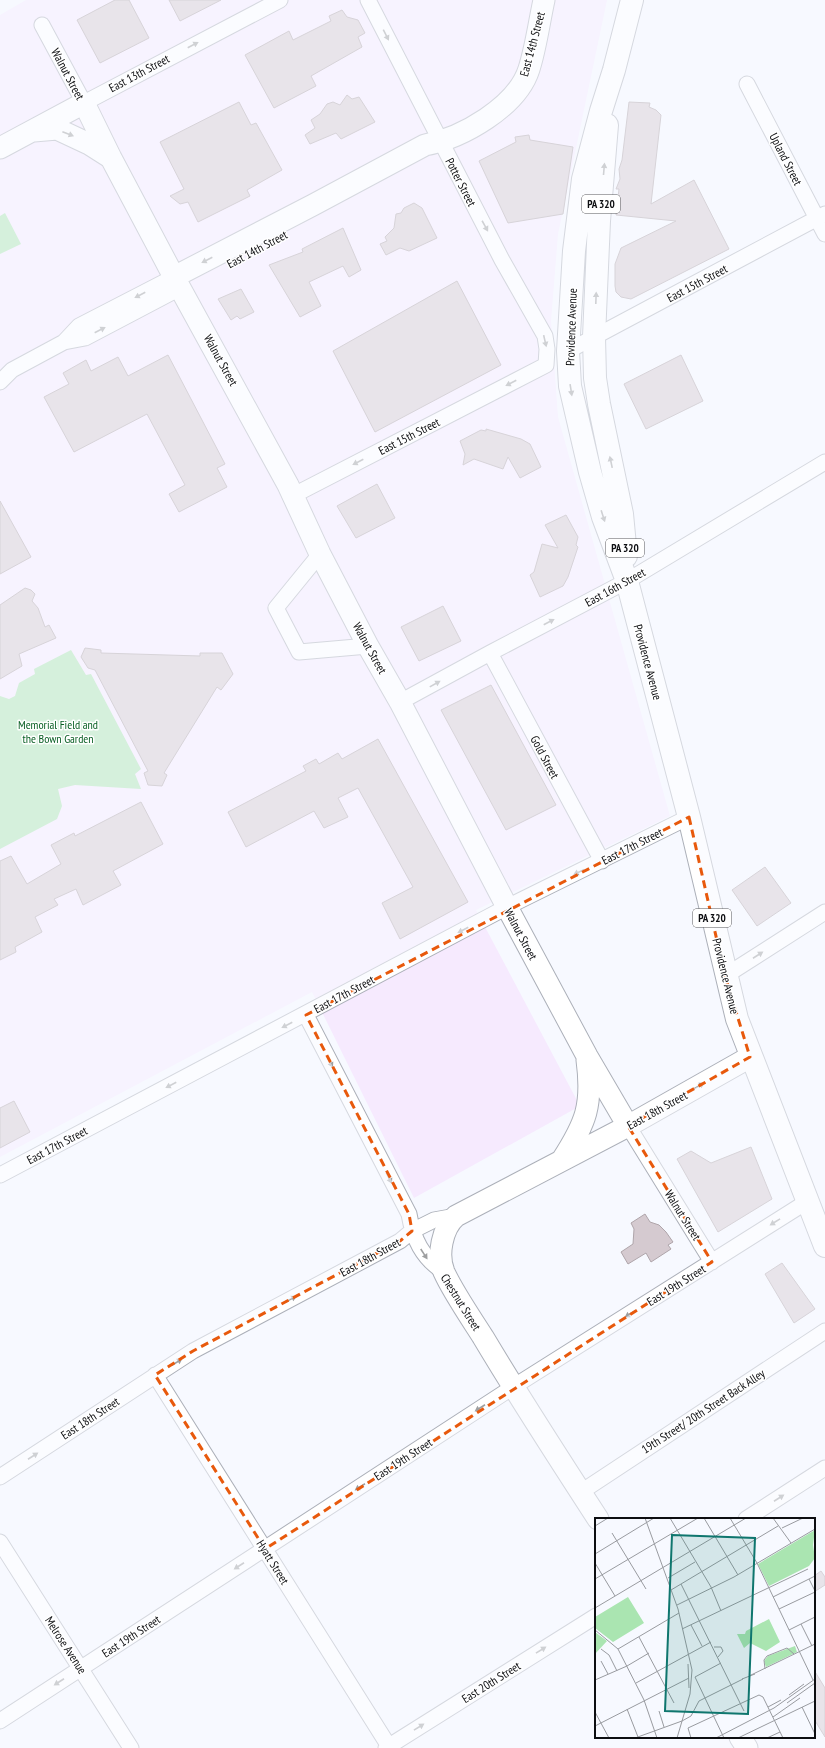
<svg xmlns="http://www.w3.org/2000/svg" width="825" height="1748" viewBox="0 0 825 1748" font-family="'PT Sans Narrow',sans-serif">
<rect width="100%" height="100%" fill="#f7f9ff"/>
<!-- education -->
<path fill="#f6eafe" d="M26,0H607L558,234L551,321L558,417L670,816L476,910L580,1106L414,1198L312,992L0,1157V15Z"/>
<!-- green -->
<path fill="#aae5b1" d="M5,213L21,244L0,254V216Z
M71,650L86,675L91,674L141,769L135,774L141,789L75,785L58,789L62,806L57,819L0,849V696L9,699L15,696L19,683L35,674L34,669Z"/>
<!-- building -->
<path fill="#d5cad0" stroke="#afa5aa" d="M115,0H129L149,38L100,63L77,20Z
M169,0H221L180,21Z
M342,10L347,17L358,20L365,33L358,37L362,47L311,76L316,86L274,108L245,55L289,31L293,40L331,21L329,16Z
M347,95L352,99L359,97L375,122L341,139L336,133L310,144L305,135L315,128L311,120L320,114L327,104L333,102L340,105Z
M239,102L251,125L256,123L282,170L247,190L250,196L198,222L188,202L180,204L170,196L184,189L160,142Z
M629,102L650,103L649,107L656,110L661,115L651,204L694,180L729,249L631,299L621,297L616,292L615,286V264L621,248L676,221L616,215L619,189H616L620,179L619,169L622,160Z
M529,135L530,140L573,147L563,214L508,223L479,161L516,142L515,137Z
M414,203L422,208L437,238L409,251L400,248L386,255L380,244L387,241L385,237L394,228L396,214L401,213L404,208Z
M343,228L361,270L349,277L343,266L309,282L321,306L300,317L269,265L303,252L302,249Z
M457,281L501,365L375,432L333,351Z
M241,289L254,312L240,319L237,316L231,320L218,299Z
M168,355L225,464L217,468L227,487L179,512L169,494L185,485L147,414L74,452L44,397L69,384L63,373L86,360L91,371L118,357L128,376Z
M681,355L703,401L646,429L624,384Z
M486,429L521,439L530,444L541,467L520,478L508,457L503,469L474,459L463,465L465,454L460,441L481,430L486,431Z
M377,484L395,518L356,538L337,506Z
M0,501L31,557L0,574Z
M566,515L578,537L576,545L578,547L568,577L563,586L540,597L530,575L534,572L542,544L558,548L545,525Z
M25,588L31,590L35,594L32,601L38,608L45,627L49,625L56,638L19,654L22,666L0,679V605Z
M443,606L461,641L419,661L401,627Z
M85,648L101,650V653L200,656V653H222L233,674L221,690L217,687L164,773L167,775L162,786L148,785L144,773L148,771L95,670L88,668L81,657Z
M491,685L556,805L506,830L441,710Z
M378,739L468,902L400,939L382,903L413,887L358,788L338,798L348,817L324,828L314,811L246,847L228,812L306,771L303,766L316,759L319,764L338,753L342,759Z
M141,802L163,844L113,871L121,885L83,905L76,889L54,899L58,905L35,917L42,932L15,947L16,952L0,960V861L11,856L27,884L61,864L51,845L74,833L75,836Z
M765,867L791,903L757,926L732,890Z
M14,1101L30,1132L0,1148V1108Z
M751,1147L772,1199L718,1232L677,1159L691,1151L711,1163Z
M645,1214L650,1222L659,1225L666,1232L673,1242L668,1245L671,1249L651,1262L646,1253L628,1264L621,1252L633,1244L634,1229L631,1223Z
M782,1263L815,1309L794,1323L765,1274Z
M821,1571L825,1577V1585L814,1592V1576Z
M814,1670L825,1688V1737L814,1719Z"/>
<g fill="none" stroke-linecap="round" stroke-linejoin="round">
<!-- street casing -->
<g stroke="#acb0b9" stroke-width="17">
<path id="street" d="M42,25L84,103L280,0
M747,84L825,234
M64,342L79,326L174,277
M568,351L825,214
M0,382L12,370L64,342L85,338L180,288
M294,495L546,365L547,349L545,336L502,260L368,0
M320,554L276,608L299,652L368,646
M490,653L602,861
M400,702L490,653L627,581L825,462
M725,976L825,912
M306,1015L409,1214C413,1238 422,1258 444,1272
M628,1126L712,1262
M0,1175L507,907L689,817
M155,1375L390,1748
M0,1477L193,1351L400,1241L412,1231L434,1220L456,1216
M581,1492L825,1331
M746,1519L825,1468
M0,1542L131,1748
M0,1721L513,1387L808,1201
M386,1748L596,1616"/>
</g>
<!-- secondary casing -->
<g stroke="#acb0b9" stroke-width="23">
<path id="secondary" d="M34,131L57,129L89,144L111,158
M0,148L84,103L111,158L174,277L288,485L320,554L368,646L400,702L507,907L587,1056L628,1126
M174,277L313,205L425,145C462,138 517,107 529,69C536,47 539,23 544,0
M562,1160C586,1123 593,1105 587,1060
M598,1519C559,1459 520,1399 483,1337C471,1318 453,1292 444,1272C437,1255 442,1228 456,1216L628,1126L750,1057
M740,1737L747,1748"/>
</g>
<!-- primary casing -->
<g stroke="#acb0b9" stroke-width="24">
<path id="primary" d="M632,0L614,70L601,111L583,179L574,251L568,351L570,386L590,472L603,517L627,581L689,817L737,1019L825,1246
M607,125L599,221L594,337L595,378L599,404L622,514L626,556"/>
</g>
<!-- street -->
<use href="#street" stroke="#fff" stroke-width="15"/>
<!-- secondary -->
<use href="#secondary" stroke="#fff" stroke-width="21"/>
<!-- primary -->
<use href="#primary" stroke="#fff" stroke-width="22"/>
</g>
<!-- one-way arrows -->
<defs><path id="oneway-solid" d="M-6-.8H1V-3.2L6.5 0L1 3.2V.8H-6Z"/></defs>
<g fill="#9e9fa0">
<use href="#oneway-solid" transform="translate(386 35) rotate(63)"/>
<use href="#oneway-solid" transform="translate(193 45) rotate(-28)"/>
<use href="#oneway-solid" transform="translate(68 134) rotate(21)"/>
<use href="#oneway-solid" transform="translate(604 169) rotate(-85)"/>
<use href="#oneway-solid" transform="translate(485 226) rotate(61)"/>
<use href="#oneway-solid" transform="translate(207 260) rotate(153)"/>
<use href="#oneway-solid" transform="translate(140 295) rotate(152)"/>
<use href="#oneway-solid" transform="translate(596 298) rotate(-88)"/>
<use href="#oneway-solid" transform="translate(100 330) rotate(-27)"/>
<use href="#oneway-solid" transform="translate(545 341) rotate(77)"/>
<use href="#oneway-solid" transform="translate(511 383) rotate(152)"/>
<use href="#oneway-solid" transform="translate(571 390) rotate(81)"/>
<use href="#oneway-solid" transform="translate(358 462) rotate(153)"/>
<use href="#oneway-solid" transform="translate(611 462) rotate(-102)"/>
<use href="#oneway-solid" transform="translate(603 516) rotate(72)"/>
<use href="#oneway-solid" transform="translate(549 622) rotate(-28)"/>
<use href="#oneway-solid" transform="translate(435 684) rotate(-29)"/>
<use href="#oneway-solid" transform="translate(579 872) rotate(154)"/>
<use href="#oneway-solid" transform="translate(463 930) rotate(152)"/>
<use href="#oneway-solid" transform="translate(758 955) rotate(-33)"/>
<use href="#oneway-solid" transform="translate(287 1025) rotate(152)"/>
<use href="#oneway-solid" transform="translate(330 1062) rotate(63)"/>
<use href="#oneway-solid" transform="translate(171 1085) rotate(152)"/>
<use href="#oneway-solid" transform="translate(699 1086) rotate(-29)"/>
<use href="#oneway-solid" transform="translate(389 1178) rotate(63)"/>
<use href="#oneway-solid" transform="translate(775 1222) rotate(148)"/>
<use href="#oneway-solid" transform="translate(424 1254) rotate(57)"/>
<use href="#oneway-solid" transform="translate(291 1299) rotate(-28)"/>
<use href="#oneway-solid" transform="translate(630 1314) rotate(148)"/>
<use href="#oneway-solid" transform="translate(177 1362) rotate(-33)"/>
<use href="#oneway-solid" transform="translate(480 1408) rotate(147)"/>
<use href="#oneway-solid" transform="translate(33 1456) rotate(-33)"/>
<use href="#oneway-solid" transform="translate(360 1487) rotate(147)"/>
<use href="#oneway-solid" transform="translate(779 1498) rotate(-33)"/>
<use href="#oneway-solid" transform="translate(239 1566) rotate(147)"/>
<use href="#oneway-solid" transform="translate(541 1650) rotate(-32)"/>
<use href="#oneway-solid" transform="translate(59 1682) rotate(147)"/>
<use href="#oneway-solid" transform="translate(419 1727) rotate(-32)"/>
</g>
<!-- marked area -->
<path d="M0 0H825V1748H0ZM689,817L725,976L750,1057L628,1126L712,1262L265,1549L155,1375L193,1351L400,1241L412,1231L409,1214L306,1015Z" fill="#f7f9ff" fill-opacity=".55" fill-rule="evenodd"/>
<path fill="none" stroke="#e8590c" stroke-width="3" stroke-dasharray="8 5" stroke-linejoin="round" d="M689,817L725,976L750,1057L628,1126L712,1262L265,1549L155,1375L193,1351L400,1241L412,1231L409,1214L306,1015Z"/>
<g text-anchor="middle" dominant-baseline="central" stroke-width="3" stroke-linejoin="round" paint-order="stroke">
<!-- shield labels -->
<g fill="#fff" stroke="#565658" stroke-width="1">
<rect x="582" y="195" width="38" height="18" rx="3"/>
<rect x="606" y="539" width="38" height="18" rx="3"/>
<rect x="693" y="909" width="38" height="18" rx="3"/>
</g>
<g font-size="11" font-weight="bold" fill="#0d0e11">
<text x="601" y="204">PA 320</text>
<text x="625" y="548">PA 320</text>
<text x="712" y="918">PA 320</text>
</g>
<!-- street labels -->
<g font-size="12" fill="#0d0e11" stroke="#fff">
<text transform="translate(532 44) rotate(-75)">East 14th Street</text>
<text transform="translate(139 73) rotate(-28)">East 13th Street</text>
<text transform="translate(68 74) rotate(62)">Walnut Street</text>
<text transform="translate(786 159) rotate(63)">Upland Street</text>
<text transform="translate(461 182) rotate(63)">Potter Street</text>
<text transform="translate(257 249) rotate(-28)">East 14th Street</text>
<text transform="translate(697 283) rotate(-28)">East 15th Street</text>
<text transform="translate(571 327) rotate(-88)">Providence Avenue</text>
<text transform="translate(221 360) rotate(61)">Walnut Street</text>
<text transform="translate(409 436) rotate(-27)">East 15th Street</text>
<text transform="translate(615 587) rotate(-29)">East 16th Street</text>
<text transform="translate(370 648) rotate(61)">Walnut Street</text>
<text transform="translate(648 662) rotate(75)">Providence Avenue</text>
<text transform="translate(545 757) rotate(62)">Gold Street</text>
<text transform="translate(632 846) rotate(-27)">East 17th Street</text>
<text transform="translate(521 934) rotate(62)">Walnut Street</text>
<text transform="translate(726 976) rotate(76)">Providence Avenue</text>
<text transform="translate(344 994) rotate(-28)">East 17th Street</text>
<text transform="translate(657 1110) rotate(-29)">East 18th Street</text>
<text transform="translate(57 1145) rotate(-28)">East 17th Street</text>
<text transform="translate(683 1215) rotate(58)">Walnut Street</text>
<text transform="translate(370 1257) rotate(-29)">East 18th Street</text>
<text transform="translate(676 1285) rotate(-32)">East 19th Street</text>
<text transform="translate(461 1302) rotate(58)">Chestnut Street</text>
<text transform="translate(703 1411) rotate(-33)">19th Street/ 20th Street Back Alley</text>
<text transform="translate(90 1418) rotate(-33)">East 18th Street</text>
<text transform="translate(403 1459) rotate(-33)">East 19th Street</text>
<text transform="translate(273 1562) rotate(58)">Hyatt Street</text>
<text transform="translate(131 1636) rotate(-33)">East 19th Street</text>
<text transform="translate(66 1645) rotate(57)">Melrose Avenue</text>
<text transform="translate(491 1682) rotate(-32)">East 20th Street</text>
</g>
<!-- park labels -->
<g font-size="12" fill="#0a6025" stroke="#fff">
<text x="58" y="724">Memorial Field and<tspan x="58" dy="14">the Bown Garden</tspan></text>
</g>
</g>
<!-- overview -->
<g transform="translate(595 1518)">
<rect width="220" height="220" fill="#f7f9ff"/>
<path d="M220,12L218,27L220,40L214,48L174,68L163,46ZM33,79L49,105L18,124L0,110V99ZM174,101L185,124L171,133L155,125L149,130L142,116H150L151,113ZM0,114L12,123L0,136ZM200,128L202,134L171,149L169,143L173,138Z" fill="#aae5b1"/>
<path fill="none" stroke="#999ba0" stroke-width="1" d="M50,0L83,91L97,152L95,176L82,220M75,0L116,69L126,93M109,0L143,57M135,0L162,45L218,162M178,0L196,25M0,8L13,0M187,10L208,0M17,15L51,71M0,36L59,0M0,45L20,78M73,60L100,44M0,61L103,0M214,61L220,73M86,66L149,193M76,72L183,8M178,79L220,58M82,87L139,59L220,11M0,90L151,0M184,91L220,74M206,106L217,128M96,107L107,128M87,111L213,51M0,112L23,131L49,182L62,220M194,112L220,99M44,119L79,185M119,129H126L128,133L123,139M6,131L14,137L22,153M23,131L84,95M6,143L13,156M126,145L100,159L129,220M93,146L94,170M170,151L169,142L172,138L192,130L199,136M154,158L220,126M147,161L160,156M0,162L32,148L54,135M41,165L116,124M194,177L209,166M192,185L220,165M173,189L186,182M207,189L220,216M32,191L43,219M64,193L69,209M0,194L14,220M178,199L205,180M87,203L96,198L104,183L148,161M0,208L94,160M40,220L87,203M96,220L93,210L164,177L168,179L188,220M121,220L179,190L220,161M143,220L220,183M172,220L185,214"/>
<path fill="#0f766e" fill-opacity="0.15" stroke="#0f766e" stroke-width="2" d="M77,17L160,20L153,196L70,193Z"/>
<rect width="220" height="220" fill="none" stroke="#0d0e11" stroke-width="2"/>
</g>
</svg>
